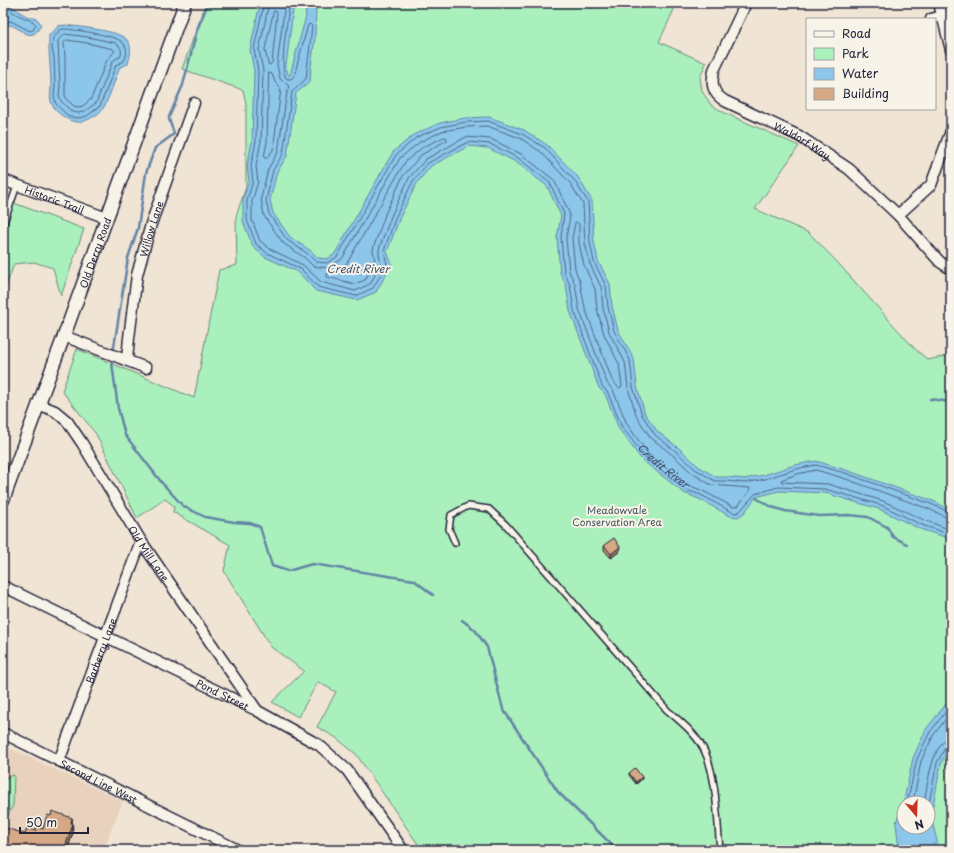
<svg xmlns="http://www.w3.org/2000/svg" width="954" height="853" viewBox="0 0 954 853" font-family="'Playpen Sans',sans-serif">
<rect width="100%" height="100%" fill="#f0e4d4"/>
<filter id="ink" filterUnits="userSpaceOnUse"><feTurbulence type="fractalNoise" baseFrequency=".025" numOctaves="2"/><feDisplacementMap in="SourceGraphic" scale="8" xChannelSelector="R" yChannelSelector="G"/><feConvolveMatrix kernelMatrix="1 2 1 2 8 2 1 2 1" color-interpolation-filters="sRGB"/></filter>
<g filter="url(#ink)">
<!-- built -->
<path fill="#e8d2bd" d="M3,745L123,801L103,850H3Z"/>
<!-- green -->
<path fill="#aaf0bc" stroke="#66897c" fill-rule="evenodd" d="M206,3H677L659,42L706,63L700,77L702,91L711,105L725,113L799,146L755,209L809,233L837,262L915,349L928,360L951,355V850H422L356,754L335,737L317,727L336,692L318,682L298,717L272,702L304,671L271,647L224,571L230,545L173,512L174,506L165,499L137,518L96,434L62,391L77,349L194,398L219,270L237,265L236,216L246,187V104L243,90L182,69ZM904,803H928V827H904Z
M3,199L84,229L61,296L53,268L34,262L14,264L3,295Z
M14,775L13,805L3,826V781L4,778Z"/>
<!-- water -->
<path fill="#8cc6eb" stroke="#6284a5" fill-rule="evenodd" d="M3,3C13,5 19,13 29,17C32,18 35,17 38,20C39,21 40,23 41,25C31,45 22,28 10,25C8,25 4,26 3,26Z
M260,3H294L286,65L288,75H290L306,16L304,3H316L315,38L311,66L310,82L296,93L287,156L277,172L270,200L273,213L290,237L311,251L318,258L327,259L334,255L393,152L415,134L440,123L465,118L489,117L524,130L547,145L578,177L592,201L594,241L598,261L610,284L612,306L618,330L634,359L637,386L645,414L658,432L681,450L698,466L716,477H727L744,479L764,475L795,465L816,461L846,470L933,501L951,510V539L920,529L879,509L825,493L779,491L756,497L744,513L738,517L730,516L699,499L684,493L642,460L619,429L605,394L599,388L570,311L566,285L560,273L557,237L561,216L547,186L516,162L488,148L469,146L431,166L417,183L400,217L387,252L392,264L376,292L357,300L316,291L298,272L265,257L253,247L243,221V199L249,180L247,166L252,141L254,71L250,50Z
M65,25C78,27 119,30 127,40C133,47 130,56 128,64L120,67C115,79 110,96 104,107C100,114 89,120 81,122C72,124 55,113 52,104C49,98 51,93 51,86C51,69 48,52 49,34L54,31L58,26Z
M951,698V744L941,764L931,816L939,850H899L896,823L904,800L913,758L926,729ZM904,803H928V827H904Z"/>
<g fill="none" stroke-linecap="round" stroke-linejoin="round">
<!-- shore -->
<g stroke="#4c6481" stroke-width="1">
<path d="M264,3L254,49L258,71L256,141L251,166L253,181L247,200V220L256,244L267,253L301,269L318,287L356,296L373,288L387,264L384,251L396,216L413,181L428,163L468,142L490,144L518,158L550,183L564,214L561,237L564,272L570,285L574,310L602,386L608,393L622,427L645,457L686,490L701,495L732,512L737,513L741,510L755,494L778,487L825,489L881,505L922,525L951,535"/>
<path id="s1" d="M269,3L259,50L263,71L261,141L256,166L258,182L252,201V220L260,241L270,249L303,265L321,282L355,291L370,284L381,264L379,254V249L392,214L409,178L426,159L466,137L491,139L521,154L554,180L569,212L570,217L566,238L569,271L575,284L579,309L607,383L613,390L627,424L648,454L688,485L703,491L733,507L738,506L750,490V488L711,485L692,473L675,457L650,437L637,417L628,388L625,362L609,332L603,308L601,287L590,264L585,243L583,204L570,183L541,152L520,138L487,126L467,127L442,131L420,142L400,158L342,259L328,268L313,266L305,258L283,243L264,216L261,198L268,169L278,152L287,92L289,86L280,79L277,65L285,3"/>
<path d="M290,3C288,16 278,71 287,79H291L294,76L308,25L310,24L312,26L306,79L292,92L283,154L273,170L266,201L269,214L287,240L308,254L316,262L327,263L337,257L396,155L417,137L441,127L466,122L488,121L522,134L545,148L574,180L588,202L590,242L594,262L606,286L608,307L614,331L630,360L633,387L642,415L655,435L678,453L695,469L715,481H727L745,483L765,479L796,469L816,465L845,473L931,504L951,513"/>
<path d="M274,11H276L277,13L272,63L269,65L268,63L265,50Z"/>
<path d="M3,22L11,21L30,31L33,30L36,25C33,18 7,15 5,3"/>
<path d="M65,29C76,30 117,35 123,43C128,48 127,55 124,61L116,65L100,106L87,116L79,118L69,117L56,104L54,96L55,86L54,57L52,49L53,38L60,30Z"/>
<path d="M65,34L88,37L116,43C121,47 123,51 120,57L115,59L112,63L96,103L85,111L79,113L72,112L61,101L59,95L60,86L58,41Z"/>
<path d="M67,40L87,43L113,49L115,51L107,60L91,99L83,106L78,107L74,106L66,99L65,95V58L64,43Z"/>
<path d="M269,73L272,74L275,82L281,89L273,150L266,159L264,157L267,142Z"/>
<path d="M445,137L447,138V140L421,155L403,176L386,212L373,249L375,263L365,280L355,284L327,277V274L335,272L347,263L405,162L423,147Z"/>
<path d="M576,222L579,224V243L584,265L595,289L597,309L604,334L619,364L622,386L620,388L618,387L612,380L585,308L580,282L575,269L572,238L575,223Z"/>
<path d="M951,518L946,517L929,509L843,478L816,470L797,474L781,480L782,482L828,484L883,501L924,520L951,530"/>
<path d="M907,803L917,759L930,732L951,705"/>
<path d="M913,803L921,761L934,734L951,713"/>
<path d="M924,803C927,788 932,740 951,738"/>
<path d="M928,808L937,763L946,746L951,743"/>
</g>
<!-- stream -->
<path stroke="#6284a5" stroke-width="2.5" d="M113,353L128,258L138,228L146,173L155,148L174,134C173,128 169,123 169,117L183,85L197,30L208,3
M112,358V363L118,408L125,435L162,483L183,506L205,517L234,522L250,523L260,527L272,566L288,571L312,564L414,580L433,595
M930,399L951,402
M756,498L772,507L785,511L819,516L849,515L868,517L887,527L893,537L907,544
M462,620L475,630L487,647L503,709L558,792L617,850"/>
<!-- service casing -->
<g stroke="#22223b" stroke-width="8">
<path id="service" d="M3,225L17,186
M455,543L449,529L451,515L468,506L489,509L506,525L667,710C680,721 695,733 703,748C717,774 717,820 720,850"/>
</g>
<!-- minor casing -->
<g stroke="#22223b" stroke-width="13">
<g id="minor">
<path id="s2" d="M746,3L714,70C711,84 712,93 725,101L799,136L849,169L898,215L940,262L951,269"/>
<path d="M939,3L951,50"/>
<path d="M931,19L942,16"/>
<path id="s3" d="M3,180L107,218"/>
<path d="M898,215L931,185L951,131"/>
<path d="M64,336L146,368"/>
<path id="s4" d="M127,360L129,338L137,275L151,224L194,103"/>
<path id="s5" d="M38,404L55,411L67,421L82,443L141,541L256,709"/>
<path id="s6" d="M3,586L256,710L319,745L347,770L403,850"/>
<path id="s7" d="M3,733L238,850"/>
<path id="s8" d="M59,761L141,541"/>
</g>
</g>
<!-- tertiary casing -->
<g stroke="#22223b" stroke-width="15">
<g id="tertiary">
<path id="s9" d="M3,500L64,336L185,3"/>
</g>
</g>
<!-- service -->
<use href="#service" stroke="#f7f3e8" stroke-width="5"/>
<!-- minor -->
<use href="#minor" stroke="#f7f3e8" stroke-width="10"/>
<!-- tertiary -->
<use href="#tertiary" stroke="#f7f3e8" stroke-width="12"/>
</g>
<!-- wall -->
<path fill="#b79173" stroke="#22223b" d="M584,3H594L592,8L584,5Z
M604,545L620,551L611,558L604,550Z
M629,773L642,779L636,784L629,775Z
M72,818L73,833L67,850H3V837L25,834L43,829Z"/>
<!-- shaded-wall -->
<path fill="#95765e" stroke="#22223b" d="M620,547V551L611,558V554Z
M642,777V779L636,784V782Z
M72,818L73,833L67,850H64Z"/>
<!-- building -->
<path fill="#d5a986" stroke="#22223b" d="M584,3H593L592,6Z
M614,538L620,547L611,554L604,545Z
M635,768L642,777L636,782L629,773Z
M52,811L72,818L71,823L73,824L64,850H61L56,848V850H29L23,848V850H3V837L6,828L25,834L27,828L35,831L37,827L43,829L47,815L51,816Z"/>
</g>
<g text-anchor="middle" dominant-baseline="central" stroke-width="4" stroke-linejoin="round" paint-order="stroke">
<!-- street labels -->
<g font-size="10" fill="#22223b" stroke="#f7f3e8">
<text stroke="none"><textPath href="#s2" startOffset="197">Waldorf Way</textPath></text>
<text stroke="none"><textPath href="#s3" startOffset="55">Historic Trail</textPath></text>
<text stroke="none"><textPath href="#s4" startOffset="134">Willow Lane</textPath></text>
<text stroke="none"><textPath href="#s9" startOffset="264">Old Derry Road</textPath></text>
<text stroke="none"><textPath href="#s5" startOffset="190">Old Mill Lane</textPath></text>
<text stroke="none"><textPath href="#s8" startOffset="118">Barberry Lane</textPath></text>
<text stroke="none"><textPath href="#s6" startOffset="245">Pond Street</textPath></text>
<text stroke="none"><textPath href="#s7" startOffset="107">Second Line West</textPath></text>
</g>
<!-- park labels -->
<g font-size="10" fill="#44565b" stroke="#f7f3e8">
<text x="617" y="509">Meadowvale<tspan x="617" dy="12">Conservation Area</tspan></text>
</g>
<!-- water labels -->
<g font-size="11" font-style="italic" fill="#425370" stroke="#f7f3e8">
<text x="358" y="268">Credit River</text>
<text stroke="none"><textPath href="#s1" startOffset="971">Credit River</textPath></text>
</g>
</g>
<!-- margin -->
<rect width="954" height="853" fill="none" stroke="#f7f3e8" stroke-width="16"/>
<rect x="8" y="8" width="938" height="837" fill="none" stroke="#22223b" stroke-width="1.5" filter="url(#ink)"/>
<!-- legend -->
<rect x="806" y="18" width="130" height="92" fill="#f7f3e8" stroke="#a29fa3"/>
<rect x="814" y="31" width="20" height="6" fill="#f7f3e8" stroke="#a29fa3"/>
<text x="842" y="38" font-size="12" fill="#22223b">Road</text>
<rect x="814" y="48" width="20" height="12" fill="#aaf0bc" stroke="#a29fa3"/>
<text x="842" y="58" font-size="12" fill="#22223b">Park</text>
<rect x="814" y="68" width="20" height="12" fill="#8cc6eb" stroke="#a29fa3"/>
<text x="842" y="78" font-size="12" fill="#22223b">Water</text>
<rect x="814" y="88" width="20" height="12" fill="#d5a986" stroke="#a29fa3"/>
<text x="842" y="98" font-size="12" fill="#22223b">Building</text>
<!-- north arrow -->
<g transform="translate(916 815) rotate(161)"><circle r="19" fill="#f7f3e8" stroke="#a29fa3"/>
<path d="M0-3L7 15L0 10L-7 15Z" fill="#c8321e"/>
<text y="-6" font-size="11" font-weight="bold" text-anchor="middle" fill="#22223b">N</text>
</g>
<!-- scale -->
<path d="M20 827v6h68v-6" fill="none" stroke="#22223b" stroke-width="2"/>
<text x="26" y="827" font-size="12" fill="#22223b" stroke="#f7f3e8" stroke-width="3" paint-order="stroke">50 m</text>
</svg>
